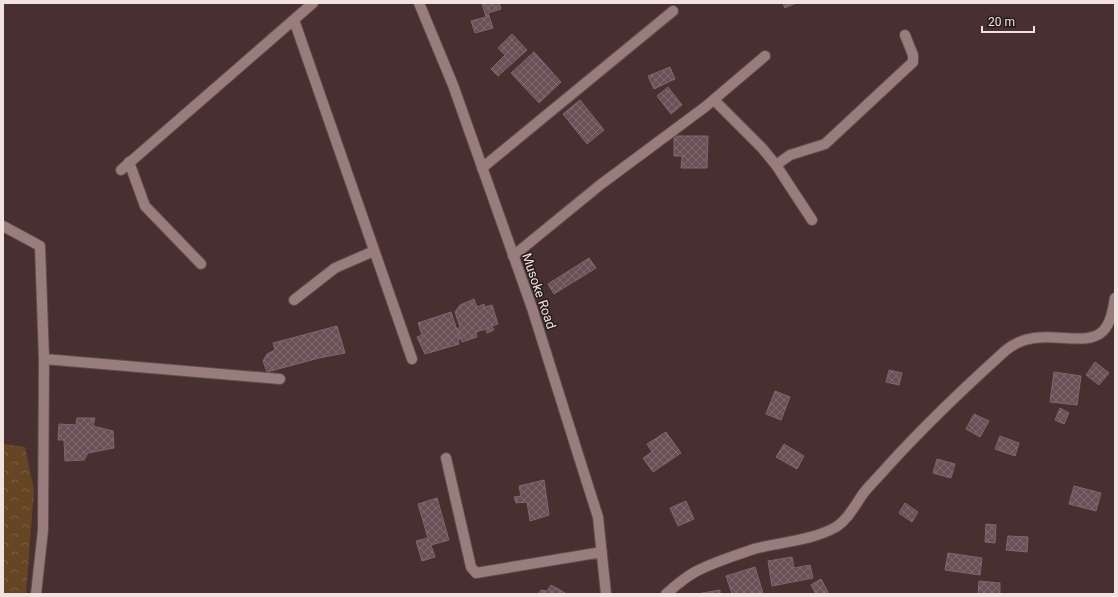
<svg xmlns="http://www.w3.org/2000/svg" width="1118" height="597" viewBox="0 0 1118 597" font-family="Roboto,sans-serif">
<defs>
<pattern id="forest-crowns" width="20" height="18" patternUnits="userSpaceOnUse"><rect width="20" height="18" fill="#654523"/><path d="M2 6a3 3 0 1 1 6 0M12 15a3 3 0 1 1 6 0" fill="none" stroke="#7c6043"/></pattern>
<pattern id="building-cross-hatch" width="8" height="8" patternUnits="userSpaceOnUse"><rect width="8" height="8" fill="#6a5158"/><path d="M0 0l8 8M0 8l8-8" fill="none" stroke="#806a70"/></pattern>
</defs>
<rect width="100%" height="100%" fill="#47302f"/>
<!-- forest -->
<path fill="url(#forest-crowns)" d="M3,444L25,447L34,490L26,594H3Z"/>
<!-- building -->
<path fill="url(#building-cross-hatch)" stroke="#80666d" d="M482,3H499L501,9L488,13L493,28L475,33L471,21L486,17Z
M783,3H796L785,8Z
M512,34L527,50L498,76L491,69L505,55L498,48Z
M534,52L561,82L539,103L511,73Z
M670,67L675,79L654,89L648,76Z
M668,87L682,105L671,114L657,96Z
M580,100L604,130L587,144L563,114Z
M674,136H708L707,168H681L682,156H674Z
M589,258L596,268L554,294L548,284Z
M474,299L477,307L484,304L485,307L492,305L498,324L492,326L494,330L487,333L486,329L476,332L477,337L462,342L457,329L460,327L455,312L460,305Z
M451,312L460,339H458L459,344L425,354L417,337L422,335L418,323Z
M337,326L345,353L319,358L267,372L263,361L267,354L275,350L273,343Z
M1095,362L1109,373L1099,385L1086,375Z
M889,370L902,373L899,385L886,382Z
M1054,372L1081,376L1077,405L1050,402Z
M775,391L790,397L781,420L766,414Z
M1060,408L1069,413L1064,424L1055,420Z
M974,414L989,421L980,437L966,429Z
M77,418H95L93,426L113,431L114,448L88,453L84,460L65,461L64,440H58L59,424L76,425Z
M666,432L681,453L653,472L643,458L652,452L647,444Z
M1000,436L1019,443L1015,456L995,449Z
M784,444L804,456L797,469L776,457Z
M937,459L955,464L951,478L933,473Z
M544,480L549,515L530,521L527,502L516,503L514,497L521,496L519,486Z
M1074,486L1101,493L1096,511L1069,504Z
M437,498L449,540L431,545L435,557L422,561L416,541L428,538L418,504Z
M686,501L694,519L678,526L670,508Z
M905,503L918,512L912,522L899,513Z
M986,524L996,525L995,543L985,542Z
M1008,536L1028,537L1027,552L1006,550Z
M948,553L982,558L980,575L945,570Z
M792,557L794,568L810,565L813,578L772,586L768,561Z
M755,567L763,593L732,594L726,576Z
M821,579L829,594H816L811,585Z
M979,581L1000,583V594H978Z
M551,585L567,594H538L541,590L547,591Z
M720,590V594H697Z"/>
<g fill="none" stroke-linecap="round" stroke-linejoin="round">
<!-- service casing -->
<g stroke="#604d4c" stroke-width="12">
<path id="service" d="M129,162L145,206L201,264"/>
</g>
<!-- minor casing -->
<g stroke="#604d4c" stroke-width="12">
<path id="minor" d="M419,3L453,85L532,308L583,470L598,517L606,594
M294,20L412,359
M714,100L762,148L776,165L790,155L825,144L913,62V55L905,35
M776,165L812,220
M482,168L673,11
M121,170L313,3
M3,226L40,246L44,359L43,530L36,594
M513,256L600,185L705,107L765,56
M294,300L335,268L374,251
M44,359L280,379
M446,458L471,567L476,573L602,552
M666,594C675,586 684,578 695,572C711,563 736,555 754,549C780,542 811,541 836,527C850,518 856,502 866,490C873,482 880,475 887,467C924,426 964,388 1005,351C1038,322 1083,351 1103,331C1111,323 1113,309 1115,298"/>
</g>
<!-- service -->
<use href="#service" stroke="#997d7c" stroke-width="10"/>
<!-- minor -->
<use href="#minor" stroke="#997d7c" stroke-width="10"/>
</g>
<g text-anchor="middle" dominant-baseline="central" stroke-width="3" stroke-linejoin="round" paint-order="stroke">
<!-- street labels -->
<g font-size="13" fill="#f2e3e1" stroke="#261c1b">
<text transform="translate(539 291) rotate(71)">Musoke Road</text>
</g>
</g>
<!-- border -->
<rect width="1118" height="597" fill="none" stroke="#f2e3e1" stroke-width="8"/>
<!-- scale -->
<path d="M982 26v6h52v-6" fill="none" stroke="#f2e3e1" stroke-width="2"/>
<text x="988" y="26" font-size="12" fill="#f2e3e1" stroke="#261c1b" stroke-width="3" paint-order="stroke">20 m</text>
</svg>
